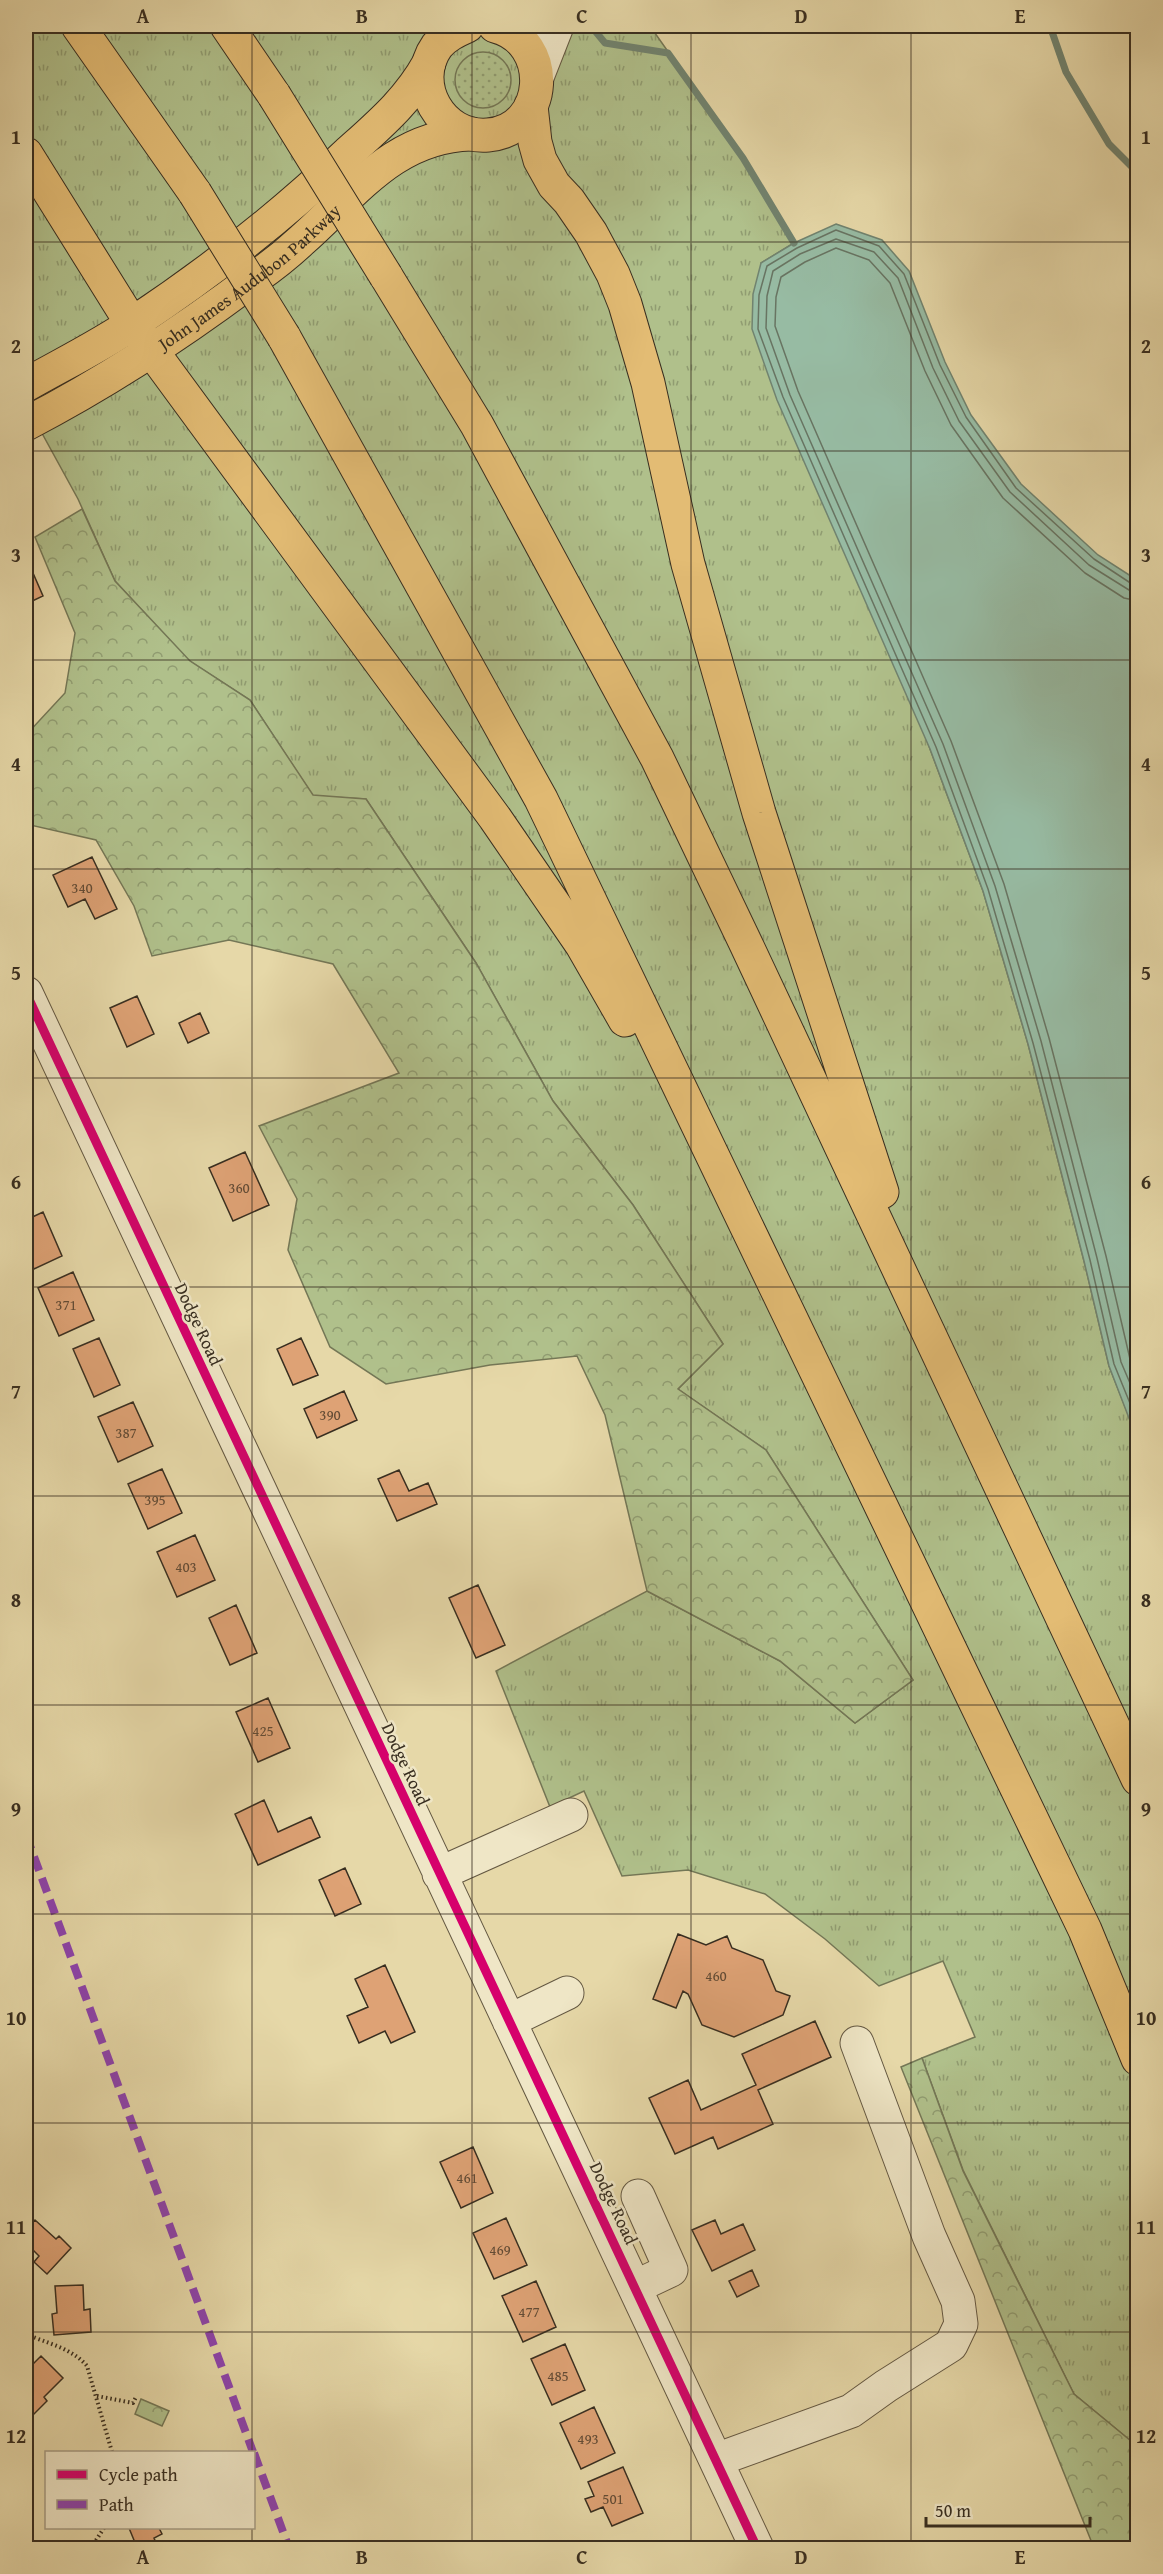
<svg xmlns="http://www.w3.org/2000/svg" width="1163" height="2574" viewBox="0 0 1163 2574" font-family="'Gentium Book Plus',serif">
<defs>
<pattern id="grass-tufts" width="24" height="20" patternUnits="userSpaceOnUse" patternTransform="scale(1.5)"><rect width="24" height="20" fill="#b0c08b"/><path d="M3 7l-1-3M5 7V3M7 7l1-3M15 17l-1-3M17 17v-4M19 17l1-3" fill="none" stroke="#909c71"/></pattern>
<pattern id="forest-crowns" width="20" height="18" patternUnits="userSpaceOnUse" patternTransform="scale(1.5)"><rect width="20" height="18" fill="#b0c08b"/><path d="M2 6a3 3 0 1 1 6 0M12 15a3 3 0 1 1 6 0" fill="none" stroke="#909c71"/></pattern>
<pattern id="garden-dots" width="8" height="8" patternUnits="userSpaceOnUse" patternTransform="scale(1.5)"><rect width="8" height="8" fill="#b0c08b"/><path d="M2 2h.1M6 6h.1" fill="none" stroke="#909c71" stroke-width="1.8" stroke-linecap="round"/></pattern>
</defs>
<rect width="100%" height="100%" fill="#e6d8a8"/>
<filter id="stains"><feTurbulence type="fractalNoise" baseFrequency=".00333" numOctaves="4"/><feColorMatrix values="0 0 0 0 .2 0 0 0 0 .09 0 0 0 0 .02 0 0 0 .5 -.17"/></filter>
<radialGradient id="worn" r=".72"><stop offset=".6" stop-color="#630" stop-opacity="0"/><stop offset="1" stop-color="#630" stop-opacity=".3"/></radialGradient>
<!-- grass -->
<path fill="url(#grass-tufts)" stroke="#747756" stroke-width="1.5" d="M26,26H650L743,158L794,243L761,263L930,749L983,891L1028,1044L1084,1261L1109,1366L1137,1437V2446L1074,2394L963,2170L922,2058L975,2037L943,1961L879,1986L825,1939L765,1894L688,1870L622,1876L584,1791L550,1807L496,1671L647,1591L780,1661L855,1723L913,1680L766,1450L678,1389L723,1344L633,1205L553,1101L476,963L366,799L313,796L250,700L189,661L115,581L78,499L26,404V255L30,247L26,238Z"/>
<!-- forest -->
<path fill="url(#forest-crowns)" stroke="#747756" stroke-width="1.5" d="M82,509L115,581L190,661L250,700L313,795L366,799L476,963L553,1101L633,1205L723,1344L678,1389L766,1450L913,1680L855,1723L780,1661L647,1591L605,1415L577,1356L490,1365L386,1384L330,1347L288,1250L297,1199L259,1126L399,1073L333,964L229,940L152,956L134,906L96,840L30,825L26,794V735L65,693L75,633L35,537Z
M922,2058L963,2171L1074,2394L1137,2446V2548H1094L901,2067Z
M141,2399L169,2411L162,2426L135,2414Z"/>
<!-- garden -->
<path fill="url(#garden-dots)" stroke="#747756" stroke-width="1.5" d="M455 80a28 28 0 1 1 56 0a28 28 0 1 1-56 0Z"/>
<!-- water -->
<path fill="#97bba3" stroke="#71836f" stroke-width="1.5" d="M836,224L882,240L909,271L945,362L971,415L1021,484L1098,555L1137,580V1439L1109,1366L1084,1261L1028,1044L983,891L930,749L777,400L752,329L753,294L761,263L794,243Z"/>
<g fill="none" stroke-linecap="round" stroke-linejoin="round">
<!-- shore -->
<path stroke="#687462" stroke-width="1.5" d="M1138,585L1132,584L1094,559L1016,488L966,417L940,365L904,274L879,246L836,230L797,248L767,266L759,295L758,329L783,397L936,747L988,889L1033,1043L1090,1260L1114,1364L1138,1423
M1138,592L1129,590L1089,565L1010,492L959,421L933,368L898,278L874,252L836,239L800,254L773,271L767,296L766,328L790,395L943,744L995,886L1041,1041L1097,1258L1121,1362L1138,1402
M1138,601L1124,598L1085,573L1003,498L951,425L925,371L890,283L869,260L836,248L805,262L781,277L776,297L775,326L798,391L951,741L1004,884L1049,1038L1106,1256L1130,1359L1138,1378"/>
<!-- stream -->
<path stroke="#71836f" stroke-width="7" d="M591,26L605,43L668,53L743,158L794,243
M1050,26L1066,72L1109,144L1138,173"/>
</g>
<!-- building -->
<path fill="#dea275" stroke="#382e20" stroke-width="1.5" d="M26,557L43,596L26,604Z
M92,857L117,909L95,919L85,899L68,907L53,875Z
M137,996L154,1034L127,1047L110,1008Z
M200,1013L209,1033L188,1043L179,1023Z
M245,1152L269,1205L233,1221L209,1168Z
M43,1212L62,1256L34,1269L26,1251V1238L28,1236L26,1220Z
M73,1272L94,1320L59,1336L38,1288Z
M99,1338L120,1385L94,1397L73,1349Z
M301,1338L318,1375L293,1385L277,1349Z
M344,1391L357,1420L317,1438L304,1409Z
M133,1402L153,1446L118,1462L98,1417Z
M162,1469L182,1513L148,1529L128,1484Z
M399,1470L409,1491L428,1483L437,1504L397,1521L378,1479Z
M195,1535L215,1580L177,1597L157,1552Z
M478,1585L505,1645L476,1658L449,1598Z
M236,1605L257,1653L230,1665L209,1618Z
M268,1698L290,1748L258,1762L236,1712Z
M264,1800L278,1832L311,1817L320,1837L258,1865L235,1814Z
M345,1868L361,1904L335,1916L319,1880Z
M678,1934L706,1945L727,1936L732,1948L763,1960L776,1991L790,1996L783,2015L734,2037L702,2025L688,1994L683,1991L676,2008L653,1999Z
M385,1965L415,2032L391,2043L385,2031L359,2043L347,2016L368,2007L355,1979Z
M815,2021L831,2057L758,2090L773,2124L718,2149L713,2137L675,2154L649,2098L688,2080L701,2110L756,2085L742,2054Z
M473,2147L493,2193L461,2208L440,2162Z
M506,2218L527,2265L494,2279L473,2233Z
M35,2220L56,2239L59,2236L71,2248L47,2274L34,2262L39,2256L26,2243V2230Z
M715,2220L721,2234L743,2224L755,2250L712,2271L692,2230Z
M752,2270L759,2286L737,2297L729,2281Z
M536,2281L556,2327L523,2342L502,2296Z
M83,2285L84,2310L90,2309L91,2332L54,2335L52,2314L57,2313L55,2286Z
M565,2344L585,2390L552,2405L531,2359Z
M41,2356L63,2378L44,2397L47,2401L34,2414L26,2406V2371Z
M594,2407L615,2453L581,2469L560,2423Z
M623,2467L643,2513L612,2526L603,2507L591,2512L585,2499L594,2496L588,2482Z
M129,2528H159L162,2534L154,2538L158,2548H131L136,2545Z"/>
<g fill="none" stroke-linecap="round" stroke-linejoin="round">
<!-- minor casing -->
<g stroke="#645842" stroke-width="35">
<path id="minor" d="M537,77L557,26
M26,993L757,2548
M439,1874L571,1815
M509,2021L567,1993
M635,2287L671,2270L638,2196
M716,2460L851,2411L886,2386L951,2345L961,2324L958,2301L929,2236L857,2043"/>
</g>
<!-- major casing -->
<g stroke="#382e20" stroke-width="35">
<g id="major">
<path d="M467,26C456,31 445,36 437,46C410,84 441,139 488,135C549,130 554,41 495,26"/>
<path d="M26,385C61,365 98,347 132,324C209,273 281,217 347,154C379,125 408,101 429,63"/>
<path id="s1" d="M26,424C107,382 183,332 256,277C272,266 288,253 302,240C355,193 394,136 471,134"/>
</g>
</g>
<!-- highway casing -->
<g stroke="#382e20" stroke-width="35">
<path id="highway" d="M78,26L195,193
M227,26L274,95
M531,106L535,142L540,160L554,185L569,201L591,233L613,274L625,304L648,383L688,564L759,813L882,1192
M26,154L132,324L495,818L582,945L625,1020
M386,276L477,425L657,758L746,944L1138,1779
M284,337L541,799L1085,1930L1138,2059"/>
</g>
<!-- path -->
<path stroke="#382e20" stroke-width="4" stroke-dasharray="1.5 3" stroke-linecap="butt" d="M26,2334C46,2343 72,2348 87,2366L112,2452
M97,2396L133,2403L136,2397
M91,2548L104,2528"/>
<!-- minor -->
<use href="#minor" stroke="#efe6c6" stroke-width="33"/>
<!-- major -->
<use href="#major" stroke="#e3bc74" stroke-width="33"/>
<!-- highway -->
<use href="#highway" stroke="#e3bc74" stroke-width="33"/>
<!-- highway-bridge casing -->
<g stroke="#382e20" stroke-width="35" stroke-linecap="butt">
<path id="highway-bridge" d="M274,95L386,276
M195,193L284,337"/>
</g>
<!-- highway-bridge -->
<use href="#highway-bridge" stroke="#e3bc74" stroke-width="33"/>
<!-- quiet -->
<path stroke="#8e44ad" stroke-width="8" stroke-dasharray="15 8" stroke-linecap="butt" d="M26,1835L253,2452
M254,2453L289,2548"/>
<!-- cycleway casing -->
<g stroke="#efe6c6" stroke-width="13">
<path id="cycleway" d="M26,993L757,2548"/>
</g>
<!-- cycleway -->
<use href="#cycleway" stroke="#d6006c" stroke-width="9"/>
</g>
<!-- grid -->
<path fill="none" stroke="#382e20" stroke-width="1.5" stroke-opacity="0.55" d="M252,26V2452M472,26V2548M691,26V2548M911,26V2548M26,242H1138M26,451H1138M26,660H1138M26,869H1138M26,1078H1138M26,1287H1138M26,1496H1138M26,1705H1138M26,1914H1138M26,2123H1138M26,2332H1138M252,2528V2548"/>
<g text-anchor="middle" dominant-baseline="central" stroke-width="5" stroke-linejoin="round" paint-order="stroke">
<!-- number labels -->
<g font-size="15" fill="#624b35">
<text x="82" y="887">340</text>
<text x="239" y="1187">360</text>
<text x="66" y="1304">371</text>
<text x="330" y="1414">390</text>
<text x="126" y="1432">387</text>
<text x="155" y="1499">395</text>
<text x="186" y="1566">403</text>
<text x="263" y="1730">425</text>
<text x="716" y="1975">460</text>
<text x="467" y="2177">461</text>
<text x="500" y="2249">469</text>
<text x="529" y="2311">477</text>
<text x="558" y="2375">485</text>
<text x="588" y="2438">493</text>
<text x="613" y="2498">501</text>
</g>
<!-- street labels -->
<g font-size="18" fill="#382e20" stroke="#efe6c6">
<text stroke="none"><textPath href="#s1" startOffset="268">John James Audubon Parkway</textPath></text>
<text transform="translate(199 1324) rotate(65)">Dodge Road</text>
<text transform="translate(406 1764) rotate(65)">Dodge Road</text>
<text transform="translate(614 2203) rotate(65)">Dodge Road</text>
</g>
</g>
<!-- margin -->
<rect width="1163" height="2574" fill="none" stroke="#e6d8a8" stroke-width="66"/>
<!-- legend -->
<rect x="45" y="2451" width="210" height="78" fill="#efe6c6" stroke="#a69c84" stroke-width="1.5"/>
<rect x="57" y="2470" width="30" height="9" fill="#d6006c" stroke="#a69c84" stroke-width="1.5"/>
<text x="99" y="2481" font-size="18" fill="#382e20">Cycle path</text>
<rect x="57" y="2500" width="30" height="9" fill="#8e44ad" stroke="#a69c84" stroke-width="1.5"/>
<text x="99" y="2511" font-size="18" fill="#382e20">Path</text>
<!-- scale -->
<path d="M926 2517v9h164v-9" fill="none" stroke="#382e20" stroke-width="3"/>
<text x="935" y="2517" font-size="18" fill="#382e20" stroke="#efe6c6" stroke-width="4.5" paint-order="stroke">50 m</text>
<rect x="33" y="33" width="1097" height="2508" fill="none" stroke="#382e20" stroke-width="2"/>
<g font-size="20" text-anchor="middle" font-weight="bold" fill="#382e20">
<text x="143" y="23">A</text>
<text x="362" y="23">B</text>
<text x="582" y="23">C</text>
<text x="801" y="23">D</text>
<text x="1020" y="23">E</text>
<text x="16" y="144">1</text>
<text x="1146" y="144">1</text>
<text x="16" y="353">2</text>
<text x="1146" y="353">2</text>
<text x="16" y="562">3</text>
<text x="1146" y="562">3</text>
<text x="16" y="771">4</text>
<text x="1146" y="771">4</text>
<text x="16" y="980">5</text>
<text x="1146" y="980">5</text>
<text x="16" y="1189">6</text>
<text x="1146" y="1189">6</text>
<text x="16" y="1398">7</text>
<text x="1146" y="1398">7</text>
<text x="16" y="1607">8</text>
<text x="1146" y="1607">8</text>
<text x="16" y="1816">9</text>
<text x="1146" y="1816">9</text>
<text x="16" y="2025">10</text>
<text x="1146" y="2025">10</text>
<text x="16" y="2234">11</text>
<text x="1146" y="2234">11</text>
<text x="16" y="2443">12</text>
<text x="1146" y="2443">12</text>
<text x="143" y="2564">A</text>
<text x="362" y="2564">B</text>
<text x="582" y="2564">C</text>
<text x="801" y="2564">D</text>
<text x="1020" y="2564">E</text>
</g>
<rect width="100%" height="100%" filter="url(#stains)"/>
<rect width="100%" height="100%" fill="url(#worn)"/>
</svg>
